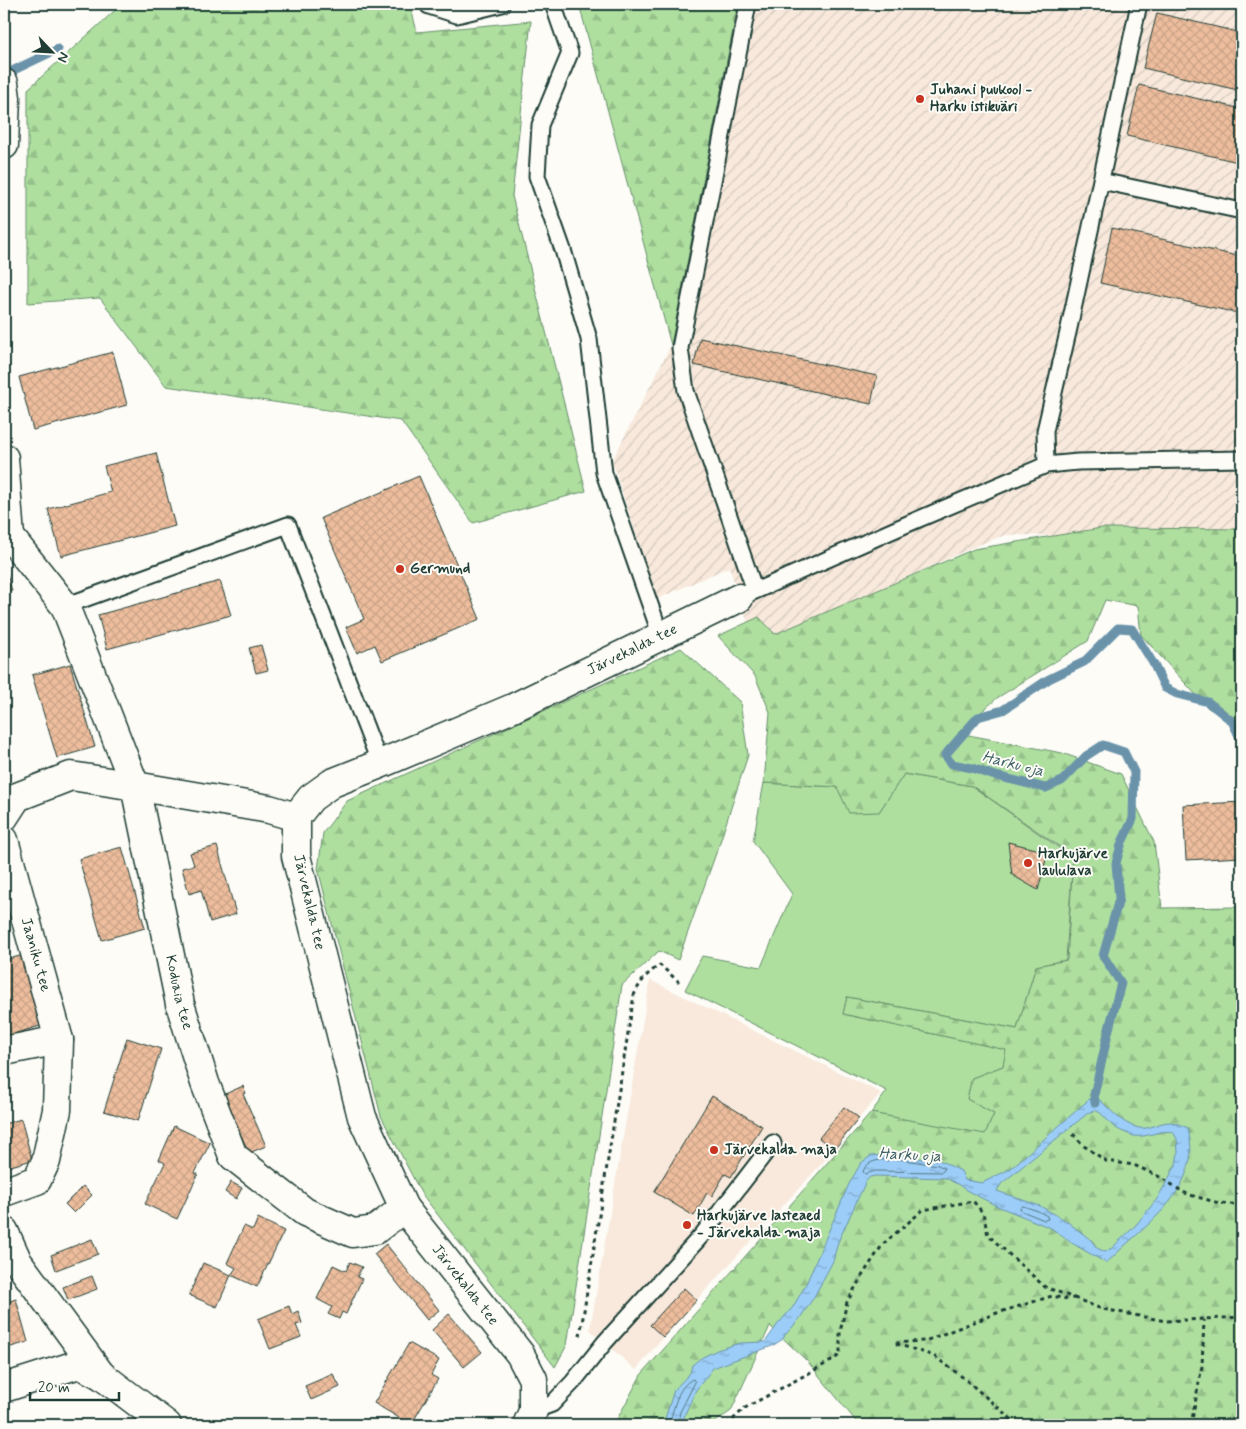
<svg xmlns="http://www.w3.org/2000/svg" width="1246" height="1429" viewBox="0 0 1246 1429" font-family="Mynerve,sans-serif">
<defs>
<pattern id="industrial-furrows" width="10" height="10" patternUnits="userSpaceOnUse" patternTransform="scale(1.25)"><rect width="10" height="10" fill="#f8e9dc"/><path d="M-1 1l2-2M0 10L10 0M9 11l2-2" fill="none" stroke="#d4c9bd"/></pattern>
<pattern id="forest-firs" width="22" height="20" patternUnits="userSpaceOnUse" patternTransform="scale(1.25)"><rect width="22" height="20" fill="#aedf9f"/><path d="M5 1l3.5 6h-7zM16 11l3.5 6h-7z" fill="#95c08a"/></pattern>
<pattern id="water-ripples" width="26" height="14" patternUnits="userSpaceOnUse" patternTransform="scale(1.25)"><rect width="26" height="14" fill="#9ccdf8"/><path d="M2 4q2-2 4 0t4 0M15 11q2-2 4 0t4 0" fill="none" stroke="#7fa8ca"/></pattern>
<pattern id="building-cross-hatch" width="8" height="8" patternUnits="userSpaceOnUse" patternTransform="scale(1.25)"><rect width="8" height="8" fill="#edbd9d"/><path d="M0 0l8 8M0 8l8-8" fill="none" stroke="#cba388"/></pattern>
</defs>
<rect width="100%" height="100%" fill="#fdfcf7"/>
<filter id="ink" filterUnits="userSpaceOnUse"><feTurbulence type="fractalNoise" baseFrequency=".02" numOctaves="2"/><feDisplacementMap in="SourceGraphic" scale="10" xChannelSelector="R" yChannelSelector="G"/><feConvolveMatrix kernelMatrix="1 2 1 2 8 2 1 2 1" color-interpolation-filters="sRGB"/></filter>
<g filter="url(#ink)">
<!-- built -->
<path fill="#f8e9dc" d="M650,980L881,1093L859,1118L834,1150L663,1337L636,1370L590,1330Z"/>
<!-- industrial -->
<path fill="url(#industrial-furrows)" d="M738,4H1242V539L1005,535L978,545L756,645L739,598L734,581L729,567L657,599L612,461L671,345Z"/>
<!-- green -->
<path fill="#aedf9f" stroke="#668e6a" d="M904,774L972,786L1055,845L1073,856L1066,960L1036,966L1017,1029L847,997L843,1014L1007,1050L1003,1066L972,1078L967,1099L994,1114L985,1135L871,1113L887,1091L685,990L702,956L761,967L792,894L753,841L764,783L837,787L879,812Z"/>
<!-- forest -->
<path fill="url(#forest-firs)" stroke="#668e6a" d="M122,4H410L417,32L531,21L512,196L586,491L473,523L401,421L166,386L100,298L28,303V89Z
M579,4H738L671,345Z
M1102,528L1242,529V727L1208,708L1141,635L1138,606L1105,600L1088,641L997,698L958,733L1062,753L1121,774L1154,842L1162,908L1238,907L1242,912V1425H859L808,1362L770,1326L731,1411L711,1425H614L641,1375L871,1113L985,1134L994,1114L967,1099L972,1078L1003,1066L1006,1050L843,1014L847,997L1017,1029L1036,966L1067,960L1073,856L972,786L904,774L879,812L849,813L837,787L764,783L770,712L755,676L718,636L759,617L775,634L974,549Z
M681,648L740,702L748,755L720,842L678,960L659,951L622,985L567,1345L555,1367L421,1193L381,1116L318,869L323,833L347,801Z"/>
<!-- water -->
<path fill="url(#water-ripples)" stroke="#6a93aa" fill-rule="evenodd" d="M1094,1095C1108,1106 1120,1124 1139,1128C1150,1130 1159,1122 1170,1122C1175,1122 1183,1126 1188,1128C1190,1139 1192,1149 1190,1159C1183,1199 1148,1224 1120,1250C1116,1254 1111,1259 1106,1263L1070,1242L1051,1228L997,1206L966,1190L959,1185L946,1178L875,1176L870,1177L866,1181L838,1242L833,1261L814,1297L798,1321L785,1335L783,1339L772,1346L713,1368L696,1390L685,1414L682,1425H663L674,1390L690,1373L692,1365L701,1358L717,1350L740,1343L765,1342L778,1324L793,1307L806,1284L849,1184L861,1163L871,1156L897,1154L924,1159L939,1160L961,1171L965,1180L982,1183L1010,1169ZM1095,1110C1104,1114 1106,1120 1113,1126C1118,1130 1128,1134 1134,1136C1148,1138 1160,1129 1173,1132L1177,1139L1178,1152L1176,1165L1157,1199L1135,1226L1112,1248L1105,1252L1097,1248L1091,1240L1065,1220L1040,1206L997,1191L1001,1184L1088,1113Z"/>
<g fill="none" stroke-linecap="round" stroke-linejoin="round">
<!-- shore -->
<path stroke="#517782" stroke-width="1" d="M897,1159L938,1165L944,1168V1170L942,1172L875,1171L865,1174L863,1172C867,1158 885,1160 897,1159Z
M1023,1206L1038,1211L1047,1216L1048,1219L1044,1220L1022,1211L1020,1208Z
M669,1425C674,1409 677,1386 693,1379L695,1382L680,1412L678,1425"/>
<!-- stream -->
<path stroke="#6a93aa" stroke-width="9" d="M14,70L58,49
M1095,1103L1094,1095L1109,1029L1121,983L1103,956L1119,899L1116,863L1122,842L1133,819L1134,772L1124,752L1103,745L1086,756L1062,781L1046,788L992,775L972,768L952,764L945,755L978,717L1003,710L1049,679L1084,662L1118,628L1132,629L1153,663L1165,688L1177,694L1208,702L1232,721L1242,742"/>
</g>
<!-- building -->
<path fill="url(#building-cross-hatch)" stroke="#1f3d34" d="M1157,13L1242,33V91L1143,68Z
M1139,85L1242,109V163L1127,136Z
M1112,228L1242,257V314L1100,283Z
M700,338L877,376L871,404L694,365Z
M113,352L127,405L33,430L19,377Z
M156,453L175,526L61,556L48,509L111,492L104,466Z
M419,476L480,619L382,661L375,645L357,653L346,627L364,619L321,518Z
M4,565L12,591L4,592Z
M220,581L231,615L107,649L98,615Z
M261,645L268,670L256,673L249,648Z
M70,664L95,747L57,758L32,675Z
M1242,802V857L1186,860L1183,805Z
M1008,842L1048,852L1038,890L1012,875Z
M217,846L236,914L210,922L201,890L189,894L182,868L194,865L190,853Z
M122,847L145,928L102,940L79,859Z
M24,955L43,1025L4,1037V960Z
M127,1038L161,1049L138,1121L104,1111Z
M243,1086L246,1093L243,1094L266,1146L249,1153L223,1095Z
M712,1096L762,1126L731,1177L725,1174L712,1196L707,1193L694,1216L654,1192Z
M844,1107L859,1118L834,1150L819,1138Z
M21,1119L32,1160L4,1168V1124Z
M174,1126L210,1143L195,1173L198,1174L177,1219L145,1204L165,1163L159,1160Z
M231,1182L242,1188L236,1199L225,1192Z
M83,1186L92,1195L74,1213L65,1204Z
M258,1218L284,1231L257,1287L231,1275L236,1268L227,1263L244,1226L253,1230Z
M92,1239L98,1254L56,1270L51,1255Z
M386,1244L439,1310L427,1320L374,1254Z
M350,1262L362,1267L357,1277L362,1279L346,1314L342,1312L339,1319L328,1314L332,1307L317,1299L333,1265L346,1271Z
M203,1263L231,1275L217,1307L189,1295Z
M92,1276L97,1289L68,1300L63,1287Z
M684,1288L697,1300L663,1337L650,1325Z
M16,1299L28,1342L4,1349V1303Z
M289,1306L292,1314L298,1311L302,1323L296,1325L301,1337L270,1349L258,1319Z
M449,1314L482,1352L464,1367L432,1330Z
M409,1343L439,1360L431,1375L438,1379L411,1425L374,1403Z
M333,1374L340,1387L311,1400L305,1386Z"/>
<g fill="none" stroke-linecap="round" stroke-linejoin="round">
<!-- service casing -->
<g stroke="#1f3d34" stroke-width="19">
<path id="service" d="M429,4V6L457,15L502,4
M553,4L570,53L540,125L537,176L563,250L589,339L604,473L661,636
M748,4L680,348L686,391L755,591
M1101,181L1242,211
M1046,465L1045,431L1069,328L1139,4
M746,595L912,522L1046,465L1078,462L1242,459
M65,606L288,525L380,764
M533,1411L552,1404L573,1382L605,1342L702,1235L773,1143"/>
</g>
<!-- minor casing -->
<g stroke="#1f3d34" stroke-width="31">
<g id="minor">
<path d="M4,83L6,98L4,145"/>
<path d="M4,458L10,537"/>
<path d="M10,537L65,606L135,786"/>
<path d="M4,817L17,797L71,776L135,786"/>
<path id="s1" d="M296,817L269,809L135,786L180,1004L205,1083L233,1156L305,1212L353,1233L375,1230L404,1208"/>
<path id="s2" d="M4,840L59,1040L4,1051"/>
<path d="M4,1192L37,1180L46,1161L57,1110L59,1040"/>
<path d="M4,1231L18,1262L101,1375"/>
<path d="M4,1388L79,1364L101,1375L167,1425"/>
<path id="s3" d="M527,1425L533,1411V1379L520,1354L404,1208L362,1117L296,856V817L311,798L332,783L380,764L513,708L739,598"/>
</g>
</g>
<!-- path -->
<path stroke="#1f3d34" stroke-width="3" stroke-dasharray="4 4" stroke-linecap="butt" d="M1073,1134L1084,1146L1106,1161L1134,1165L1162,1178L1183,1192L1190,1195L1219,1203L1242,1205
M1074,1298L1102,1309L1166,1321L1242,1317
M580,1336L634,995C641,981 646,974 660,965L679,982
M727,1425L745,1408L831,1361L840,1355V1332L847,1302L862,1276L883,1244L923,1210L973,1201L983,1213L988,1235L1045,1287L1074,1298L1067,1299L1052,1296L997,1313L925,1341L894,1343L934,1356L965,1379L1018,1425
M1191,1425L1202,1366L1204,1320"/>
<!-- service -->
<use href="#service" stroke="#fdfcf7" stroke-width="15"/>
<!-- minor -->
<use href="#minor" stroke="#fdfcf7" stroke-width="28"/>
</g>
</g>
<!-- markers -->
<g fill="#c8321e" stroke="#fdfcf7" stroke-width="2">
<circle cx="920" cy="99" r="5"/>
<circle cx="400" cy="569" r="5"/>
<circle cx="1028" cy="863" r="5"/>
<circle cx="714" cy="1150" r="5"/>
<circle cx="687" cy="1225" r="5"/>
</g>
<g text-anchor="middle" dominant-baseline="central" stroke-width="4" stroke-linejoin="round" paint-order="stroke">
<!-- poi labels -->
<g font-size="15" font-weight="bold" fill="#1f3d34" stroke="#fdfcf7" text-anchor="start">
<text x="930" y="90">Juhani puukool -<tspan x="930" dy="17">Harku istikuäri</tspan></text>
<text x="410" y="569">Germund</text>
<text x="1038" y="854">Harkujärve<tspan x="1038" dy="17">laululava</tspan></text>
<text x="724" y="1150">Järvekalda maja</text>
<text x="697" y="1216">Harkujärve lasteaed<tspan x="697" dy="17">- Järvekalda maja</tspan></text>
</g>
<!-- street labels -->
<g font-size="15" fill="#1f3d34" stroke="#fdfcf7">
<text stroke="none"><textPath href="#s3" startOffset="1049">Järvekalda tee</textPath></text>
<text transform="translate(309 902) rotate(77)">Järvekalda tee</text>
<text stroke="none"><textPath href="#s2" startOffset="119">Jaaniku tee</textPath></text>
<text stroke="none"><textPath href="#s1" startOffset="375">Koduaia tee</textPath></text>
<text transform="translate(465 1285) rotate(52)">Järvekalda tee</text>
</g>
<!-- water labels -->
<g font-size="16" font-style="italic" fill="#3e6165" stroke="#fdfcf7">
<text transform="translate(1013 764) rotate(14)">Harku oja</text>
<text transform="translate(910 1155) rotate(3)">Harku oja</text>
</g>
</g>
<!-- margin -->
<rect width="1246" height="1429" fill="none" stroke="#fdfcf7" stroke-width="20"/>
<rect x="10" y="10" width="1226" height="1409" fill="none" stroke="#1f3d34" stroke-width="2" filter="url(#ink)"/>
<!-- north arrow -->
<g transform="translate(52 52) rotate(115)" stroke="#fdfcf7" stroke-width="4" paint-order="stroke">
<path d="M0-4L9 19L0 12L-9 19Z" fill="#1f3d34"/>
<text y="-8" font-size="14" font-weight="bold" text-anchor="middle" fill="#1f3d34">N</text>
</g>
<!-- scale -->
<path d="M30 1392v8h89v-8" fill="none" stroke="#1f3d34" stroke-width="2.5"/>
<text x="38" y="1392" font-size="15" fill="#1f3d34" stroke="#fdfcf7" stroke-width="4" paint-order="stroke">20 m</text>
</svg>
